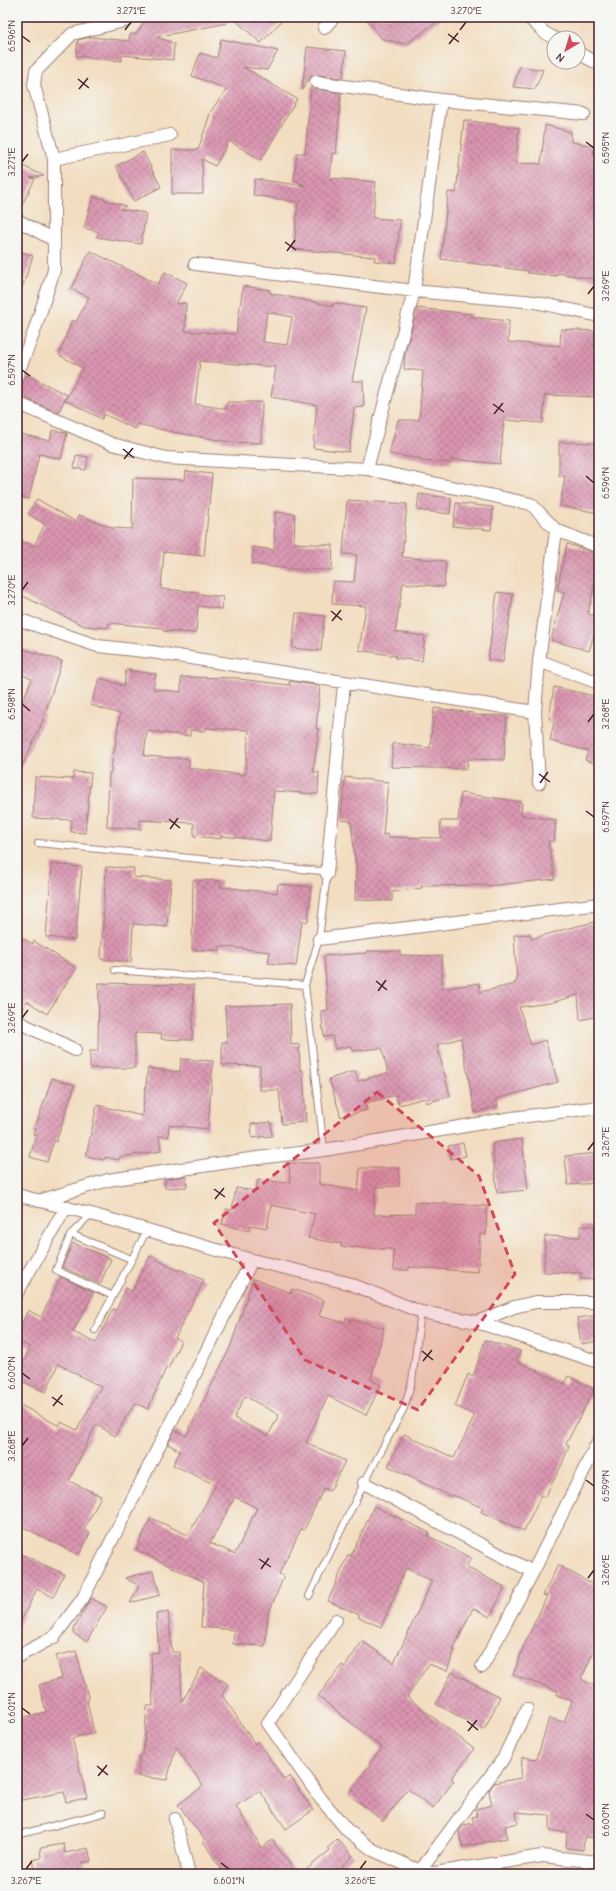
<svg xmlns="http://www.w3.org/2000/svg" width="616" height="1891" viewBox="0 0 616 1891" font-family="'Comic Neue',sans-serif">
<defs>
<pattern id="building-cross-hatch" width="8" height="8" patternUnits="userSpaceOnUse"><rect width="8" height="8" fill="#da96b1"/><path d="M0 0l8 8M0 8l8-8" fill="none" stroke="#b37a90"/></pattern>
</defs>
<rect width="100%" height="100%" fill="#f6f6f2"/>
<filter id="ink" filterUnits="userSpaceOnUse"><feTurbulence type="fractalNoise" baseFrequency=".025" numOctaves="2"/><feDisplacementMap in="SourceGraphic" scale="8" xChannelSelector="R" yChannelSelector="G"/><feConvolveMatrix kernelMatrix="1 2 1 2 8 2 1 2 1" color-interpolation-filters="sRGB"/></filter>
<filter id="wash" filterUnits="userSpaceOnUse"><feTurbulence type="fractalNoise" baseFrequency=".012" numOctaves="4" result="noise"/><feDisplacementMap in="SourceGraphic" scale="16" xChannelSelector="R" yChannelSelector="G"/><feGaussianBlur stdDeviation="0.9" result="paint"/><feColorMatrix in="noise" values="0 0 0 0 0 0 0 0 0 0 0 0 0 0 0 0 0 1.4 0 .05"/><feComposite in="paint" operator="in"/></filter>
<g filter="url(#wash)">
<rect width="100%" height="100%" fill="#f2ddc0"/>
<g id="blocks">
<!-- building -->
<path fill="url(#building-cross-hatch)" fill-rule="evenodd" d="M148,17H226L227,23L156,37L174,43L173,60L122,55V61L76,56L78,40L91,37L129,41L130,34H136Z
M232,17H285L261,43Z
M365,17H444L406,44L382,39Z
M221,39L278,51L267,70L243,67L297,99L261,160L229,141L215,166L202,159L203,194H172V150H198L211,111L227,89L192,76L200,53L217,58Z
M307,47L346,51L343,78L317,75L311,76L312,74L302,90Z
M520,66L543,70L535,89L513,87Z
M311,87L315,89L341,93L336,154L332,153L330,178L376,182L373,218L400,220L396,263L374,261L375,257L294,249L298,202L253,195L255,179L306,186L294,180L297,153H305Z
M464,120L519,128L516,163L541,164L545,125L571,132V142L594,146L593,155L599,156V280L557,273V276L528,273V271L441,259L448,192L456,193Z
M143,152L161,187L134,201L116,166Z
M17,163L44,176L30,178L35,179L18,213Z
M93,196L126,206L120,209L146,213L141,244L96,237L99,232L84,228Z
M17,250L33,256L19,296H17Z
M90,251L158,284L165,272L187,283L176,304L186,303L185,331L236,334L243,286L270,290V293L333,306V303L366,308L352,381H363L364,407L354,408L349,452L313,448L317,405L271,397L276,367L200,361L195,404L227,409V402H262L261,443L230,442L173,432L137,424L135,429L104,414L102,419L65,400L83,368L59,355L72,320L76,322L89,297L71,289ZM267,312L292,317L287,345L263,342Z
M417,308L471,314V317L509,321L508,342L560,346L561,329L594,331V346H599V397L545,395L543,423L504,420L500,464L451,459V463L420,461L421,459L389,454L398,420H419L423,371L404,369L405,353Z
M27,375L67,395L58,413L18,395Z
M52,430L67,433L61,459L39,454L29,499L17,496V433L50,441Z
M559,442L599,443V513L560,506L565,476H559Z
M76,455L88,457L86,470L74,468Z
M186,471L212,474L204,556L164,552L161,589L199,592V594L223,597L221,609L198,606L196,633L163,631V628L109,623L108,628L84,626L17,593V539L34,546L45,524L28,514L37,499L76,522L79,515L113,528L132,529L133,478L185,480Z
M419,494L451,498L450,514L417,510Z
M347,500L407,504L402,557L446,561L444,587L403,583L395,632L425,636L422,661L395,658L396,656L359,650L366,606L332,604L333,581L354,582L357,555L343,554Z
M456,503L493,507L491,530L453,526Z
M275,512L295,514L294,543L333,545L332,570L289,569L252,564L253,547L274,550Z
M567,544L599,554V564L588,614L599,617L589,651L551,640L564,592L557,590Z
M497,592L513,594L503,662L488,660Z
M296,613L324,616L321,651L292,648Z
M17,647L62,661L41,725L17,777V714L32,679L17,672Z
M126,670L156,674L153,689L181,692V677L239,678V679L289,685L290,681L320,686L316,729H319L313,772H319L318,794L274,791L270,841L221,836V839L194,836V823L140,820V829L107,827L109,773H111L113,753H114L120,714L91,705L100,678L124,686ZM205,728L249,730L245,775L189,768V759L144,756L147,731L190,736V730L205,731Z
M554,687L599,697V765L585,760L588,751L550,741L554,722L549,718Z
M434,708L473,713V715L507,716L504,760L468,759L467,769L391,767L393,743L430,748Z
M74,772L91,773L85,833L71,832L72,820L33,818L35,777L73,779Z
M345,777L388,782L383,835L387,834L388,837L441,838L440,821H458L461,793L522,802L521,815L556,820L554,842L548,841L555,879L486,886V885L421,886L422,888L392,892V901L355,900L356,868L351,821L341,820Z
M52,864L82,867L75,940L46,937Z
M106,867L134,868L133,877L171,880L167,927L133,924L131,962L101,959Z
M193,880L221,881V887L277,893L278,884L311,887L308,922L302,921L296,966L268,963L270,952L220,946V950H192Z
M595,922L599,935V1016L580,1020L578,995L550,1003L519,1007L531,1045L545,1040L558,1082L496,1099L498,1106L475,1113L461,1038L437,1045L450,1096L426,1103L425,1098L399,1105L396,1095L365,1103L367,1110L341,1117L329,1079L355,1071L358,1081L388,1073L382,1048L352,1051L351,1046L335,1049L332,1036L324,1037L321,1011L328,1010L324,956L367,953V951H400V955L442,956V989L479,983L480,992L515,984V982L517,981L514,935L531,934V939L569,928Z
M17,935L33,944L34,941L76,968L47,1014L27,1001L20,1014H17Z
M99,983L194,985L192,1040L161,1039L162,1034L135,1033V1068H90V1051H98Z
M290,1004L291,1045L299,1044L300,1070H303L306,1122L282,1124L279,1090H259L260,1066L222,1065V1042H227L225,1006Z
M181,1059L213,1061L208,1129L169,1125L168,1137L159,1136L161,1151L120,1157L119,1160L105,1157L104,1160L86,1156L97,1105L142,1116L148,1068L180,1072Z
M52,1078L75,1085L56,1142L54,1141L47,1162L30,1157L36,1135L33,1134Z
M271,1122L272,1136L252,1138L251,1124Z
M522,1139L528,1190L497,1193L492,1143Z
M463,1143L466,1156L451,1159L448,1146Z
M599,1153V1183L568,1185L565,1156Z
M289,1163H319V1184L358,1191L360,1168H400L399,1186L375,1187L374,1215L415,1214V1202L487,1206L486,1235L480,1234L478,1272L409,1267V1270H394L393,1249L341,1247L342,1244L308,1238L315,1214L271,1205L267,1228L251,1225L249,1231L222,1224L226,1209L232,1210L236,1188L256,1191L258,1180L290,1183Z
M186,1176L187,1187L165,1188V1179Z
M580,1226H594L595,1279H581V1273L544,1272L545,1236L580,1237Z
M73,1243L111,1259L100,1284L62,1267Z
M150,1256L178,1271L179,1269L204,1280L175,1338L181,1341L168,1369L166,1368L148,1409L135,1403L115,1436L96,1424L69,1481L101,1496L84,1530L90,1533L79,1555L17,1524V1403L59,1426L61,1422L77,1430L101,1387L58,1364L46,1392L17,1379L30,1347L17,1341V1333L28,1310L41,1317L61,1277L94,1292L73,1332L96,1343L113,1309L116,1310L126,1288L132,1291Z
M253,1279L291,1293L292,1289L324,1300L319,1316L345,1323L346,1318L384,1328L371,1380L381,1385L366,1415L328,1396L306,1442L345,1461L330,1491L324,1488L304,1530L301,1529L279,1574L284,1576L268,1615L265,1646L233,1644L234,1630L201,1627L204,1582L136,1550L151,1518L188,1535L216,1485L173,1465L180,1451L168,1444L175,1430L186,1436L230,1348ZM245,1396L279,1415L268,1436L234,1418ZM235,1497L257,1508L235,1554L210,1543Z
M599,1315V1341L581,1344L577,1318Z
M485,1340L520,1351L517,1361L564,1384L568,1376L594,1389L566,1444L569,1446L561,1466L545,1497L541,1495L524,1531L481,1512L483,1508L453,1495L452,1497L388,1466L404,1434L454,1458L475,1415L455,1406L468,1374L473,1377Z
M374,1506L430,1533L428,1536L471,1558L466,1567L505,1587L490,1617L473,1608L453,1650H455L447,1671L429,1664L407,1697L474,1749L451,1779L454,1781L433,1808L408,1789L383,1821L348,1794L370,1765L369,1764L382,1748L318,1696L342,1665L345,1667L362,1641L394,1663L432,1581L406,1568L381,1627L358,1617L360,1615L328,1601L348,1555L351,1556Z
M17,1552L64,1574L53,1597L37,1589L17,1629Z
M558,1565L599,1588V1641L581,1679L599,1688V1838L584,1837L583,1850L566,1848L567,1832L550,1831V1815L516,1812L518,1823L505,1826L507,1838L462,1847L459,1831L464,1825L474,1823L472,1817L477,1816L476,1809L492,1805L489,1791L494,1783L521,1778L522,1757L537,1759L549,1718L564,1722L572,1701L557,1695L558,1691L513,1675L525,1643L547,1596L543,1595Z
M153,1571L160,1595L130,1603L139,1586L125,1578Z
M91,1598L107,1607L87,1641L74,1634V1628Z
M168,1612L172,1652H180L182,1702L201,1668L228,1684L222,1695L255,1744L258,1741L284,1780L290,1776L313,1810L286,1829L260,1791L236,1806L262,1848L272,1840L297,1874H224L203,1841L205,1840L178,1805L203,1786L176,1747L167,1780L138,1776L140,1755H143L147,1706H153L151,1653L159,1652L156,1614Z
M76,1651L89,1700H87L94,1733L72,1738L87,1798L66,1802L64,1792L17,1801V1719L46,1712L39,1685L62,1678L56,1656Z
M452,1672L500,1697L484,1730L436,1704Z
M337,1839L353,1856L342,1866L343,1868L336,1874H301L330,1850L328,1848Z
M64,1844L65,1853L88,1848L91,1861L82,1863L84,1872L74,1874H35L32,1860L41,1858L40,1848Z"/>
</g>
</g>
<g filter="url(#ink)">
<use href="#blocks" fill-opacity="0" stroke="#9e7e76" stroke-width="1"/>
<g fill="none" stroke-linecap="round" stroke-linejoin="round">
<!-- service casing -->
<g stroke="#9e7e76" stroke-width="8">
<path id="service" d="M38,843L321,871L327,874L319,939L305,985L324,1150
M115,970L305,985
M91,1214L71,1234L56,1270L113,1296
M71,1234L131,1259
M95,1330L147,1230
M309,1596L364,1483L404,1408L412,1381L421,1312
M17,1835L103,1813"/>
</g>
<!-- minor casing -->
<g stroke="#9e7e76" stroke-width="14">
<path id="minor" d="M528,17L545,33L554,38
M324,28L334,17
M578,53L595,62L599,63
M316,82L441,100L584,114
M54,159L170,135
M17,220L54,240
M195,264L414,291L535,302L599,316
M17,375L34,332L54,270V159L34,85L36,71L72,34L128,20L130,17
M17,403L112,444L166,458L367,469L531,504L556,530L599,547
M367,469L414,291L441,100
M17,619L98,646L152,652L535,712
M539,661L599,683
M539,783L535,712L539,661L556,530
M327,874L344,683
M319,939L599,904
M17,1021L75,1050
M17,1195L91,1214L252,1260L348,1283L421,1312L477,1322L599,1362
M39,1201L108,1180L250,1159L324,1150L512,1118L599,1107
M17,1293L66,1207
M477,1322L514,1307L536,1302H599
M364,1483L533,1572
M336,1620L268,1723L321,1799L347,1830L373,1850L420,1871L436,1874
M17,1657L54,1637L83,1598L252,1260
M482,1667L533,1572L599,1440
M175,1819L189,1874
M420,1871L503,1759L527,1709
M435,1873L542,1856L599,1862"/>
</g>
<!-- service -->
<use href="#service" stroke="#fff" stroke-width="6"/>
<!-- minor -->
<use href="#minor" stroke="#fff" stroke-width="12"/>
</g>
</g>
<!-- marked area -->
<path fill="#d1495b" fill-opacity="0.2" stroke="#d1495b" stroke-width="3" stroke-dasharray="8 5" stroke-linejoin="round" d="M377,1092L479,1176L515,1274L418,1410L305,1360L214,1223Z"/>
<!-- ticks -->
<path fill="none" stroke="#4a1f2b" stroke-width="1.5" d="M125,30L131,22M460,30L466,22M448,34L459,42M22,36L30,42M449,44L458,33M78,79L89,88M79,89L88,78M586,142L594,148M22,162L28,154M285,242L296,250M287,251L295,240M588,294L594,286M22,370L30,376M493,404L504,412M494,414L503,403M123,449L134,458M124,459L133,448M586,476L594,483M22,590L28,582M331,611L342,620M332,621L341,610M22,704L30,711M588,722L594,714M539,774L550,782M540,783L548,772M586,811L594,817M169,819L180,828M170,829L178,818M376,981L387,990M378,991L386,980M22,1018L28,1010M588,1150L594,1142M214,1189L225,1197M215,1199L224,1188M422,1351L433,1360M423,1361L432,1350M22,1373L30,1379M52,1397L63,1405M53,1406L62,1395M22,1446L28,1438M586,1480L594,1486M259,1559L271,1567M261,1569L269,1558M588,1578L594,1570M22,1708L30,1714M467,1721L478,1730M468,1731L477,1720M97,1766L108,1775M98,1776L107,1765M586,1814L594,1820M221,1863L229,1869M26,1869L32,1861M360,1869L366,1861"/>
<!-- margin -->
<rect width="616" height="1891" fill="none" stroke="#f6f6f2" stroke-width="44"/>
<!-- north arrow -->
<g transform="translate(566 50) rotate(218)"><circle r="19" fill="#f6f6f2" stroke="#b1a0a2"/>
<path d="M0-3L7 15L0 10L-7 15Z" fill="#d1495b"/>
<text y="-6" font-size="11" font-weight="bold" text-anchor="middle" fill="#4a1f2b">N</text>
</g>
<rect x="22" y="22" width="572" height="1847" fill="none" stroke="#4a1f2b" stroke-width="1.5"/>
<g font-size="10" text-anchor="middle" fill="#4a1f2b">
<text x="131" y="14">3.271°E</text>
<text x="466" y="14">3.270°E</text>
<text transform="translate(11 36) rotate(-90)" y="4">6.596°N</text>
<text transform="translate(605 148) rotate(-90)" y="4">6.595°N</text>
<text transform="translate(11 162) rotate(-90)" y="4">3.271°E</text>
<text transform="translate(605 286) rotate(-90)" y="4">3.269°E</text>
<text transform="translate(11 370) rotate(-90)" y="4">6.597°N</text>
<text transform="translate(605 483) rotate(-90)" y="4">6.596°N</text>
<text transform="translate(11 590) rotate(-90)" y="4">3.270°E</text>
<text transform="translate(11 704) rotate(-90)" y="4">6.598°N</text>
<text transform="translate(605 714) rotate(-90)" y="4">3.268°E</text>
<text transform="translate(605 817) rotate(-90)" y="4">6.597°N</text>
<text transform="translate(11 1018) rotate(-90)" y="4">3.269°E</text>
<text transform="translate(605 1142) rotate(-90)" y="4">3.267°E</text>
<text transform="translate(11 1373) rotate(-90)" y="4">6.600°N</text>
<text transform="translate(11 1446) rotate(-90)" y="4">3.268°E</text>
<text transform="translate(605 1486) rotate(-90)" y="4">6.599°N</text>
<text transform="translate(605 1570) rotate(-90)" y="4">3.266°E</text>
<text transform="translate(11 1708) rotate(-90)" y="4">6.601°N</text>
<text transform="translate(605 1820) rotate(-90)" y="4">6.600°N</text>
<text x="26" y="1884">3.267°E</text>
<text x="229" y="1884">6.601°N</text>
<text x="360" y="1884">3.266°E</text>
</g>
</svg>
